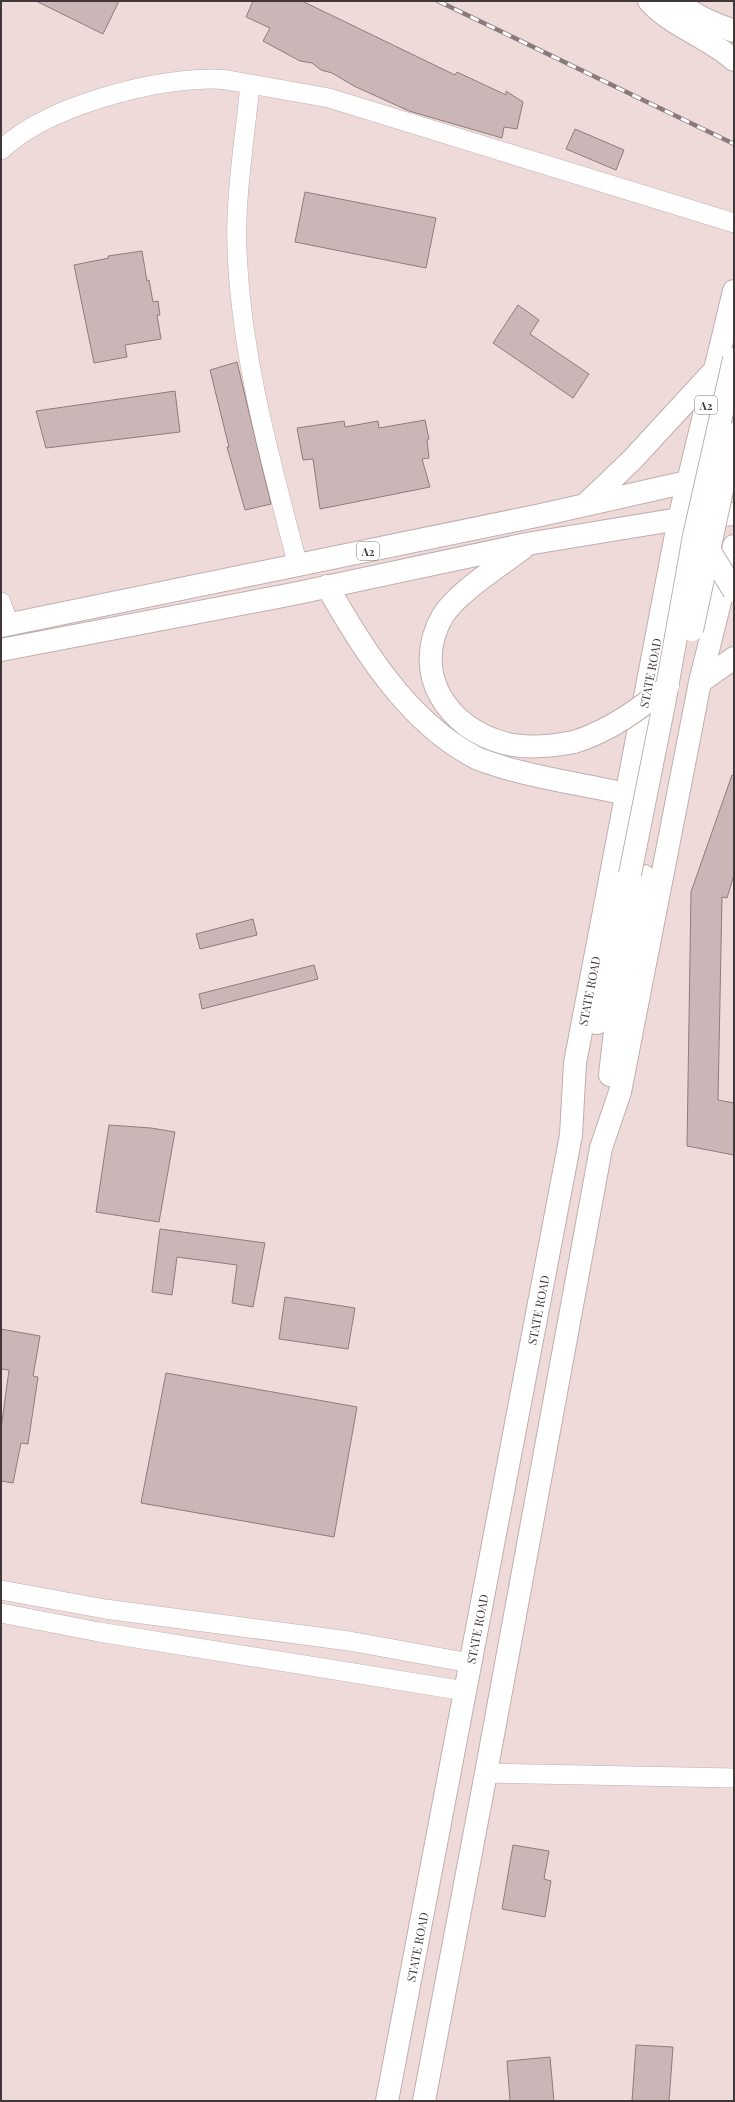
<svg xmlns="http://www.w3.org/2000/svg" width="735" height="2102" viewBox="0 0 735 2102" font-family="'Playfair Display',serif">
<rect width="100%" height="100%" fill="#efdada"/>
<!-- building -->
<path fill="#cab6b6" stroke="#8e7c7b" d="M36,1H119L103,34Z
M253,1H302L455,75L457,72L506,95V91L523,102L517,129L504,127L502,138L409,111L354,86L332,73L321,70L312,63L300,61L263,41L270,28L246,17Z
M575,129L624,150L616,170L566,149Z
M305,192L436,218L426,268L295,242Z
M142,251L147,281L149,280L153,302L158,301L160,315H157L161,339L125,345L127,357L94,363L74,265L109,258L108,256Z
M518,305L539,320L530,334L589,374L573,398L493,343Z
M237,362L271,504L245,510L227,447H229L210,370Z
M175,391L180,432L46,448L36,411Z
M425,420L429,439L427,440L429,458L422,459L430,487L320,509L313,459L303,460L297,428L344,421L345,427L378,421L379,428Z
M732,775L734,776V875L727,898L722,897L718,1100L734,1103V1155L687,1146L691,892Z
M253,919L257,935L200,949L196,934Z
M314,965L318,979L202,1009L199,994Z
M109,1125L151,1128L175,1132L159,1222L96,1212Z
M160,1229L265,1243L253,1307L232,1303L237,1265L177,1257L172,1295L152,1292Z
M285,1297L355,1308L348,1349L279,1339Z
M1,1329L40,1336L33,1376L38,1377L28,1444L21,1443L13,1483L1,1481V1429L9,1370L1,1369Z
M166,1373L357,1407L334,1537L141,1503Z
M513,1845L549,1851L544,1879L551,1881L545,1917L502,1909Z
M636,2045L673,2047L669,2101H632Z
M550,2057L554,2101H510L507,2061Z"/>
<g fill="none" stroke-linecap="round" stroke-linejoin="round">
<!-- minor casing -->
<g stroke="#c2aeae" stroke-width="20">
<path id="minor" d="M250,84L329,98L734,223
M1,150C47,106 149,80 211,79C223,78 237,82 250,84C245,139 235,194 237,249C241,358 271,462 298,566
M1,602L9,625
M1,1590L105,1609L349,1641L470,1663
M1,1613L99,1632L465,1691
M486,1773L734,1778"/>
</g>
<!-- major casing -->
<g stroke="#c2aeae" stroke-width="24">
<path id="major" d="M677,1C694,16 713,23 734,31
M700,682L734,658
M597,1023L629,879
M610,1075L615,1031L644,876
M387,2101L571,1135L575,1063L679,519
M424,2101L486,1773L601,1148L620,1092L700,682L734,546"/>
</g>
<!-- highway casing -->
<g stroke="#c2aeae" stroke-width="24">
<path id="highway" d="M649,1C673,27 708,37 734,60
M586,504L632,460L713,372
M679,519L734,291
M523,548C500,566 456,593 442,617C411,673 447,728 504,743C526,749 553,746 574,742
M327,586C362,648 407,720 471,755C478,760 488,762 496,765C539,779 583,784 626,794
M1,626L541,515L687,482L725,477
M1,650L293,594L527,544L679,519L734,514"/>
</g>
<!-- minor -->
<use href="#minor" stroke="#fff" stroke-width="19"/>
<!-- major -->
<use href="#major" stroke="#fff" stroke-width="22"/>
<!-- highway -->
<use href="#highway" stroke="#fff" stroke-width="22"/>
<!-- rail casing -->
<g stroke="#887b7b" stroke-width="4.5">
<path id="rail" d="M438,1L734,144"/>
</g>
<!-- rail -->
<use href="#rail" stroke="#fff" stroke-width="3" stroke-dasharray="9" stroke-linecap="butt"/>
<!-- major-bridge casing -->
<g stroke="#c2aeae" stroke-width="24" stroke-linecap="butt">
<path id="major-bridge" d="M709,550L734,591
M692,630L734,434
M630,874L664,704L694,536L734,359"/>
</g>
<!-- highway-bridge casing -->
<g stroke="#c2aeae" stroke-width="24" stroke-linecap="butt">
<path id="highway-bridge" d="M574,742C610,731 639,709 668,686"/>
</g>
<!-- major-bridge -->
<use href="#major-bridge" stroke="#fff" stroke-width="22"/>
<!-- highway-bridge -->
<use href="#highway-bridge" stroke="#fff" stroke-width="22"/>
</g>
<g text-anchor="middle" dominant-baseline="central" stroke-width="3.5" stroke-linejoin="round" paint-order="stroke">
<!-- shield labels -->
<g fill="#fff" stroke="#797474" stroke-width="1">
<rect x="695" y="396" width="22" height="18" rx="3"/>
<rect x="357" y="542" width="22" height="18" rx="3"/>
</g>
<g font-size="11" font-weight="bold" fill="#403838">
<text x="706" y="405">A2</text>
<text x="368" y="551">A2</text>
</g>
<!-- street labels -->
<g font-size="12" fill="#403838" stroke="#fff">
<text transform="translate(650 673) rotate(-79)">STATE ROAD</text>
<text transform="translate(589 991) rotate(-79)">STATE ROAD</text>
<text transform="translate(538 1310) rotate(-79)">STATE ROAD</text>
<text transform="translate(477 1629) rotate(-79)">STATE ROAD</text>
<text transform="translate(417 1947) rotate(-79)">STATE ROAD</text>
</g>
</g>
<!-- border -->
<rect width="735" height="2102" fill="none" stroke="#403838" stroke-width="4"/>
</svg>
